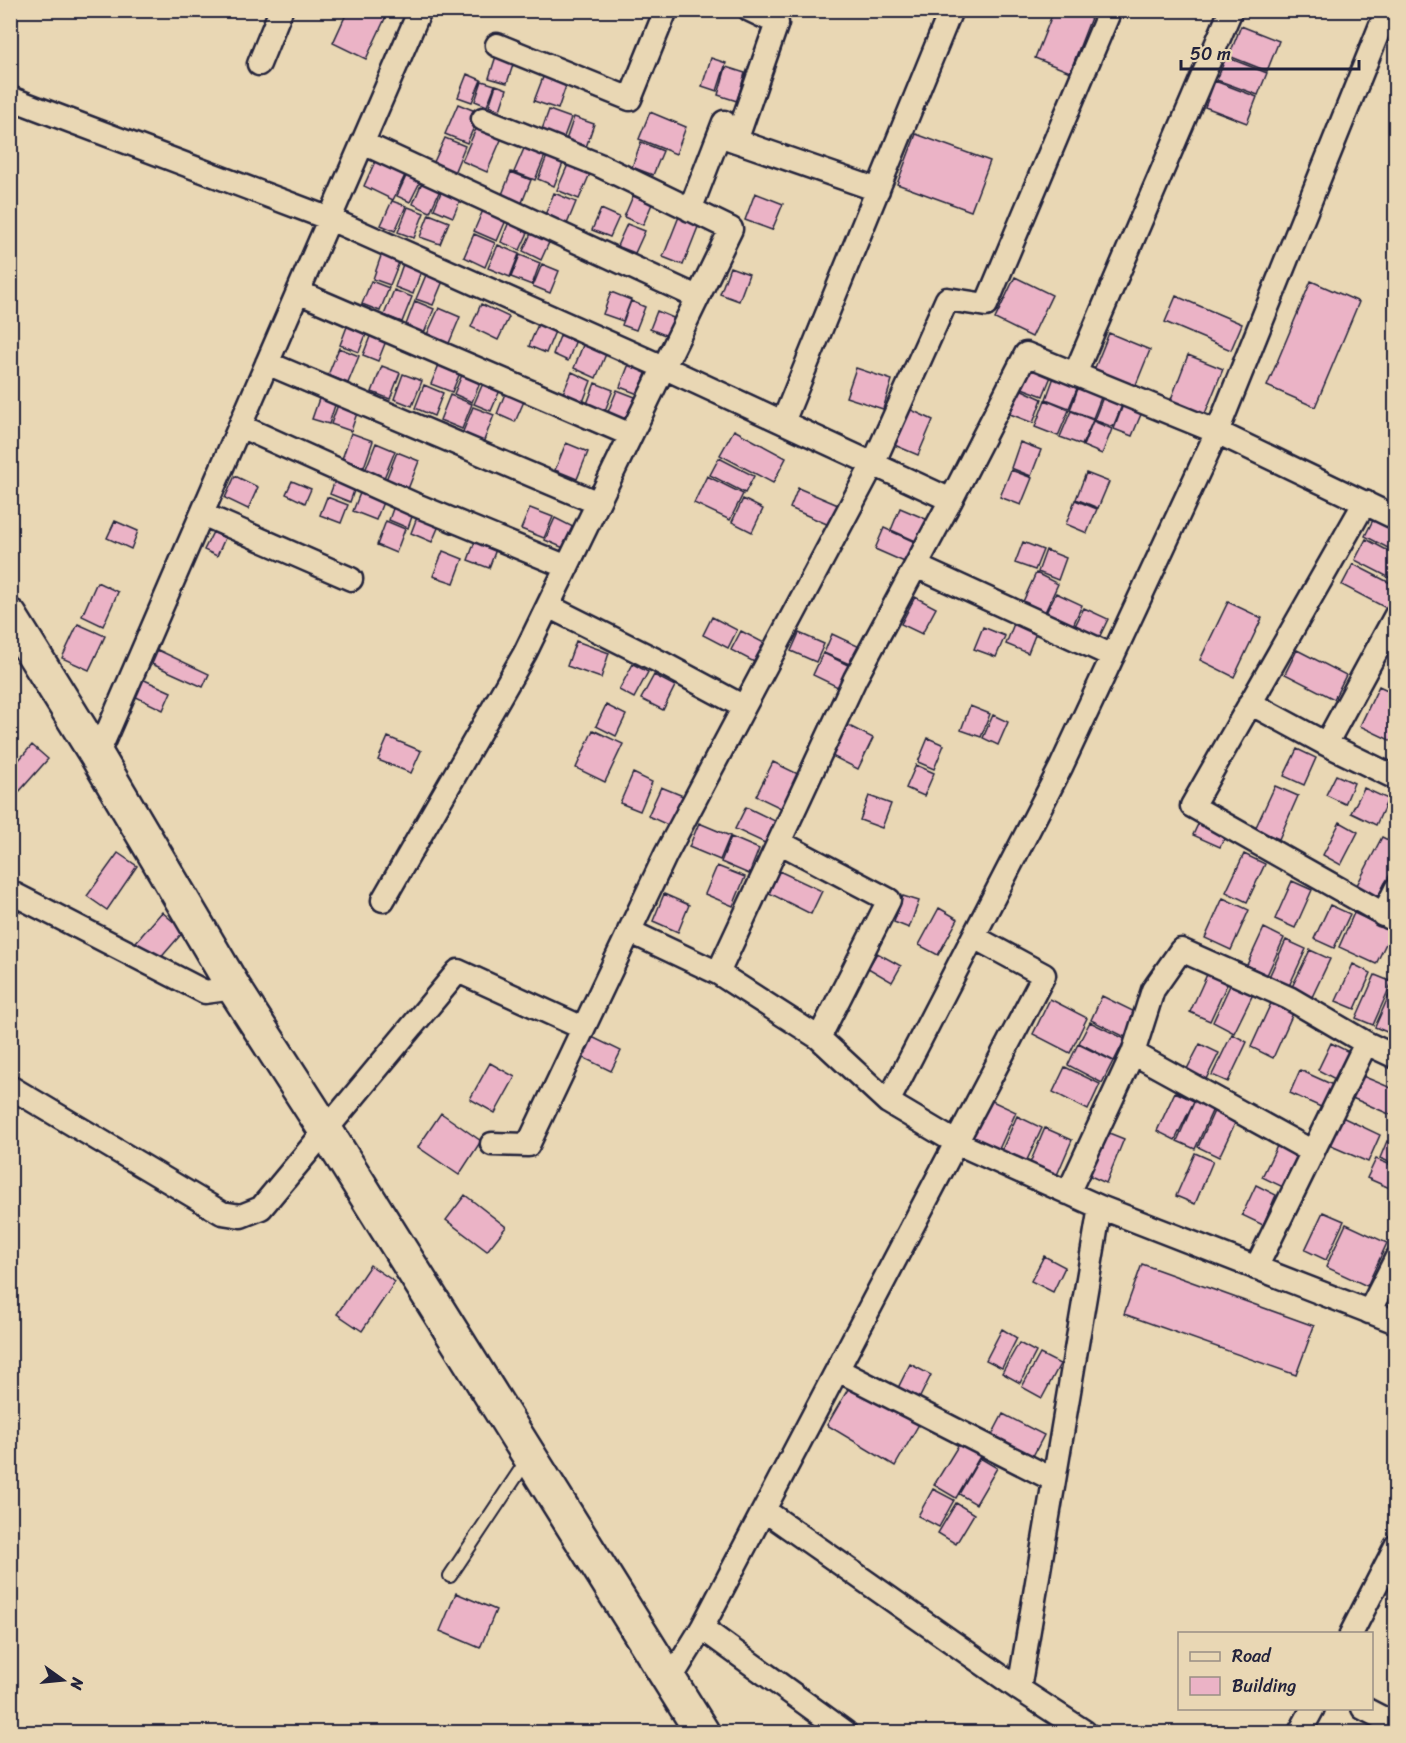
<svg xmlns="http://www.w3.org/2000/svg" width="1406" height="1743" viewBox="0 0 1406 1743" font-family="Sriracha,sans-serif">
<rect width="100%" height="100%" fill="#e9d7b4"/>
<filter id="ink" filterUnits="userSpaceOnUse"><feTurbulence type="fractalNoise" baseFrequency=".0167" numOctaves="2"/><feDisplacementMap in="SourceGraphic" scale="12" xChannelSelector="R" yChannelSelector="G"/><feConvolveMatrix kernelMatrix="1 2 1 2 8 2 1 2 1" color-interpolation-filters="sRGB"/></filter>
<g filter="url(#ink)">
<!-- building -->
<path fill="#ebb3c6" stroke="#22223b" stroke-width="1.5" d="M348,10H389L366,59L333,43Z
M1054,10H1094L1070,72L1035,58Z
M1241,26L1279,41L1267,71L1229,56Z
M496,56L514,62L507,83L489,78Z
M1226,57L1267,73L1258,95L1217,80Z
M711,58L726,63L717,91L702,86Z
M726,67L745,73L737,101L718,95Z
M545,72L568,80L558,109L534,101Z
M467,74L481,80L472,102L458,97Z
M482,81L495,85L487,106L475,101Z
M1215,81L1257,97L1247,123L1205,107Z
M496,85L507,89L500,110L489,106Z
M458,104L480,113L467,143L445,134Z
M549,110L571,118L561,145L539,138Z
M650,112L686,127L676,154L639,139Z
M574,117L594,124L584,153L564,146Z
M479,122L504,133L487,172L462,161Z
M916,134L990,161L971,211L897,184Z
M445,138L465,146L454,173L433,164Z
M641,142L663,151L653,175L632,167Z
M526,144L546,153L535,180L514,172Z
M549,151L565,158L554,186L538,179Z
M377,157L407,171L393,200L364,186Z
M570,160L592,169L579,199L557,190Z
M408,172L422,178L410,202L397,196Z
M511,172L531,180L521,205L501,197Z
M423,180L441,188L430,212L413,204Z
M442,190L461,198L453,217L434,209Z
M554,193L576,202L567,224L545,215Z
M755,193L783,204L772,230L745,220Z
M633,196L652,204L643,225L624,217Z
M392,201L406,206L395,231L381,225Z
M408,207L424,213L414,238L398,232Z
M484,208L507,218L497,241L474,231Z
M601,209L619,217L610,237L592,230Z
M429,214L449,222L440,244L420,237Z
M680,214L700,222L683,265L663,257Z
M510,219L530,228L520,250L501,242Z
M627,224L645,231L635,253L617,246Z
M533,229L551,238L541,260L523,251Z
M474,234L495,243L485,267L464,257Z
M498,245L519,254L510,277L488,268Z
M382,253L400,260L390,285L373,279Z
M520,255L540,263L532,285L511,277Z
M403,264L421,271L413,294L395,287Z
M542,264L559,271L550,293L533,286Z
M730,267L749,274L739,301L720,294Z
M426,275L443,281L433,305L416,299Z
M1015,277L1052,295L1032,337L995,319Z
M371,281L389,288L380,311L362,304Z
M1311,281L1359,302L1315,407L1267,386Z
M394,290L412,297L402,322L384,315Z
M611,292L631,300L623,321L603,314Z
M1176,296L1242,324L1231,350L1165,322Z
M415,301L434,309L422,338L404,330Z
M631,301L645,307L636,330L622,325Z
M481,304L509,317L498,340L471,327Z
M439,308L460,317L447,348L425,339Z
M657,311L678,320L670,337L650,329Z
M539,322L556,329L546,353L529,346Z
M348,324L367,332L359,352L340,345Z
M562,331L577,337L568,361L553,354Z
M1109,333L1150,350L1133,392L1092,375Z
M371,334L386,341L378,361L363,355Z
M583,345L606,354L596,378L574,368Z
M339,348L359,356L348,383L328,375Z
M1188,355L1223,369L1202,421L1168,407Z
M441,360L462,368L452,392L431,384Z
M629,364L647,371L638,394L620,387Z
M382,366L400,373L390,399L372,392Z
M1031,366L1052,374L1043,396L1022,388Z
M856,368L892,380L883,409L846,397Z
M464,370L482,378L472,402L454,394Z
M572,372L591,381L583,402L563,393Z
M403,374L422,381L412,406L394,399Z
M1054,377L1078,386L1069,408L1046,399Z
M484,381L501,388L491,411L474,404Z
M595,383L613,390L603,416L585,409Z
M424,385L443,393L434,416L415,408Z
M1079,386L1102,395L1093,418L1070,410Z
M1020,389L1042,399L1033,423L1010,414Z
M617,390L635,397L625,424L606,417Z
M506,391L525,399L515,422L497,414Z
M321,393L337,399L329,424L312,419Z
M450,395L472,404L462,429L440,420Z
M1103,397L1122,405L1113,427L1094,420Z
M340,399L359,407L351,431L331,424Z
M1045,400L1069,410L1058,436L1035,427Z
M1123,405L1142,412L1132,436L1114,429Z
M473,407L494,415L483,443L462,434Z
M907,408L933,420L918,455L892,444Z
M1071,411L1093,420L1082,445L1060,437Z
M1093,421L1112,429L1102,454L1083,446Z
M734,430L786,458L773,483L720,455Z
M351,433L373,441L364,467L342,459Z
M1020,442L1041,450L1031,476L1011,468Z
M376,443L395,451L384,478L365,471Z
M566,443L588,452L577,479L555,470Z
M397,452L419,461L408,489L386,480Z
M719,458L754,476L745,493L710,475Z
M1011,470L1032,478L1021,505L1000,497Z
M1086,473L1109,482L1098,508L1076,499Z
M235,476L258,487L248,509L225,498Z
M707,476L743,494L730,520L694,503Z
M336,478L356,485L350,502L330,494Z
M292,481L311,489L305,503L286,494Z
M362,488L385,497L376,520L353,511Z
M798,488L838,505L829,525L790,508Z
M327,497L348,505L341,523L320,515Z
M743,499L763,509L752,532L732,522Z
M396,500L415,508L408,528L389,520Z
M1075,500L1097,509L1087,533L1066,524Z
M530,508L553,517L544,538L521,529Z
M900,508L928,520L918,542L891,530Z
M419,512L441,521L432,542L411,533Z
M1376,514L1396,524V533L1388,548L1365,536Z
M555,518L575,528L566,549L545,540Z
M115,521L138,531L131,549L107,538Z
M386,521L405,529L396,553L377,545Z
M884,528L917,543L909,564L875,549Z
M213,532L225,538L217,556L204,550Z
M477,536L498,544L489,568L468,560Z
M1366,539L1396,555V581L1355,560Z
M1023,542L1043,550L1035,570L1015,563Z
M1046,550L1066,558L1058,580L1038,572Z
M443,551L463,559L454,583L433,576Z
M1353,564L1396,586V594L1388,609L1342,585Z
M1036,573L1058,584L1044,614L1022,604Z
M97,582L118,592L103,626L82,616Z
M1056,593L1082,605L1071,630L1044,617Z
M915,597L936,608L922,634L901,624Z
M1228,602L1262,618L1234,677L1200,660Z
M1084,608L1108,619L1096,644L1072,632Z
M1017,616L1039,625L1028,653L1006,644Z
M712,617L737,630L728,648L703,635Z
M78,624L105,636L89,670L62,658Z
M983,627L1005,636L996,657L974,649Z
M741,631L770,646L760,665L731,650Z
M799,633L824,644L816,662L791,651Z
M832,634L862,648L854,666L824,653Z
M576,641L609,653L601,678L567,666Z
M158,650L209,674L203,687L152,664Z
M1297,650L1346,675L1334,699L1285,674Z
M823,653L852,667L842,689L813,675Z
M633,664L648,672L634,698L619,690Z
M654,675L675,686L663,710L641,699Z
M140,678L171,692L163,710L132,695Z
M1379,686L1396,694V743L1360,726Z
M606,705L626,715L616,736L596,726Z
M970,706L990,714L981,737L961,730Z
M993,715L1008,722L998,745L983,738Z
M847,725L873,738L858,769L832,756Z
M593,730L623,744L605,782L576,768Z
M388,737L421,751L411,773L378,760Z
M928,738L944,745L934,769L918,762Z
M32,745L48,759L10,802V770Z
M1297,749L1316,758L1304,785L1284,776Z
M773,762L798,774L781,808L756,796Z
M916,765L934,773L924,796L906,788Z
M633,773L652,782L640,811L620,803Z
M1336,775L1354,783L1345,804L1326,795Z
M1275,786L1298,796L1279,839L1255,829Z
M661,787L683,796L670,826L648,816Z
M1364,788L1388,799L1376,825L1351,813Z
M869,796L891,804L882,828L860,820Z
M746,807L775,821L765,843L735,829Z
M1201,818L1228,831L1220,847L1193,835Z
M1340,822L1358,832L1341,865L1323,855Z
M699,823L730,836L720,860L689,847Z
M731,837L759,849L749,874L721,862Z
M1382,837L1396,844V863L1376,900L1355,889Z
M118,853L137,866L107,910L87,896Z
M1244,854L1265,864L1247,902L1226,892Z
M717,866L745,877L733,906L705,894Z
M779,871L822,891L811,914L769,893Z
M1292,881L1312,890L1295,928L1275,919Z
M664,894L689,905L678,932L653,921Z
M903,896L919,901L909,928L894,922Z
M1223,898L1249,910L1231,950L1205,938Z
M1330,905L1350,914L1334,948L1314,939Z
M939,908L958,919L938,955L919,945Z
M162,912L184,931L158,961L136,942Z
M1354,913L1392,931L1376,964L1339,947Z
M1264,928L1284,938L1267,975L1247,965Z
M1286,940L1306,949L1289,986L1269,977Z
M1310,950L1330,959L1312,997L1292,987Z
M877,953L901,966L892,982L868,968Z
M1353,964L1371,973L1355,1009L1336,1001Z
M1209,970L1229,980L1210,1021L1190,1012Z
M1375,975L1392,982L1373,1025L1356,1018Z
M1233,979L1255,990L1234,1033L1213,1022Z
M1394,984L1396,985V1031L1394,1035L1375,1027Z
M1102,996L1139,1014L1127,1038L1091,1020Z
M1050,999L1087,1018L1070,1053L1033,1034Z
M1272,1001L1294,1011L1273,1058L1251,1047Z
M1090,1022L1125,1039L1114,1061L1079,1043Z
M1232,1034L1247,1042L1228,1082L1212,1075Z
M592,1037L621,1051L611,1071L582,1057Z
M1331,1043L1351,1053L1337,1080L1318,1070Z
M1078,1044L1113,1061L1102,1083L1068,1065Z
M1200,1044L1219,1053L1205,1081L1186,1071Z
M490,1063L515,1077L495,1113L470,1099Z
M1065,1067L1100,1084L1088,1110L1053,1092Z
M1300,1070L1333,1085L1323,1108L1290,1093Z
M1360,1075L1396,1090V1117L1350,1097Z
M1175,1092L1194,1101L1175,1140L1157,1131Z
M990,1100L1016,1112L999,1149L973,1137Z
M1195,1100L1213,1109L1195,1149L1177,1141Z
M1215,1109L1237,1119L1219,1157L1198,1147Z
M441,1113L481,1141L459,1175L418,1147Z
M1017,1116L1042,1128L1026,1162L1002,1150Z
M1342,1117L1380,1135L1368,1162L1329,1145Z
M1045,1128L1072,1140L1057,1175L1030,1163Z
M1104,1131L1124,1139L1106,1183L1086,1174Z
M1387,1141L1396,1145V1165L1380,1158Z
M1278,1144L1298,1154L1283,1187L1262,1177Z
M1195,1153L1213,1161L1195,1204L1176,1196Z
M1376,1159L1396,1167V1182L1392,1189L1367,1178Z
M1256,1185L1276,1195L1263,1225L1242,1215Z
M465,1195L506,1227L487,1251L446,1220Z
M1323,1212L1344,1221L1326,1260L1305,1250Z
M1346,1224L1387,1243L1367,1286L1326,1267Z
M1044,1256L1065,1267L1053,1292L1031,1281Z
M1142,1264L1314,1326L1296,1375L1124,1314Z
M370,1265L395,1282L362,1331L337,1314Z
M1002,1329L1017,1338L1002,1368L986,1360Z
M1019,1343L1036,1352L1020,1383L1002,1373Z
M1040,1354L1060,1364L1042,1398L1022,1387Z
M910,1364L931,1375L917,1403L896,1392Z
M851,1384L919,1424L895,1466L827,1425Z
M1003,1414L1044,1435L1033,1456L992,1435Z
M961,1441L982,1453L956,1498L934,1485Z
M980,1458L997,1468L976,1504L959,1494Z
M933,1489L954,1500L939,1527L918,1516Z
M956,1503L974,1514L956,1544L938,1533Z
M456,1593L496,1610L480,1648L440,1631Z"/>
<g fill="none" stroke-linecap="round" stroke-linejoin="round">
<!-- service casing -->
<g stroke="#22223b" stroke-width="16">
<path id="service" d="M450,1576L527,1460"/>
</g>
<!-- minor casing -->
<g stroke="#22223b" stroke-width="27">
<path id="minor" d="M497,45L630,99L666,10
M259,64L281,10
M10,98L330,219L663,367L951,500
M719,135L878,190
M736,141L777,23L750,10
M363,143L697,297
M690,210L724,122
M298,292L631,435
M267,363L598,503
M1075,374L1231,10
M783,422L951,10
M240,426L416,505L567,567
M1365,502L1192,806L1396,921
M202,514L351,579
M916,566L1113,656
M548,606L660,662L744,707
M1250,703L1326,744L1396,778
M1326,744L1396,615
M97,756L420,10
M779,842L889,900L819,1038
M10,892L205,992L234,988
M383,900L525,653L731,229L599,165L483,119
M1383,915L1396,889
M629,931L718,973L819,1038L888,1102L957,1143L1100,1207L1396,1322
M718,973L855,679L951,500L1026,354L1217,432L1396,518
M1133,1053L1313,1152
M10,1087L222,1213L241,1216L261,1208L458,971L583,1028
M888,1102L1061,767L1217,432L1387,10
M492,1144L528,1145L666,854L873,464L947,299L986,305L1110,10
M1068,1193L1133,1053L1153,990L1181,950L1289,998L1366,1043L1396,1057
M1256,1268L1366,1043
M1369,1312L1396,1259
M838,1370L1054,1480
M764,1510L1019,1689L1085,1732
M702,1628L845,1732
M1351,1634L1396,1546
M670,1680L702,1628L1044,975L974,937
M1019,1689L1100,1207
M1363,1708L1396,1725
M1300,1732L1313,1708"/>
</g>
<!-- secondary casing -->
<g stroke="#22223b" stroke-width="38">
<path id="secondary" d="M10,616L97,756L234,988L326,1131L702,1732"/>
</g>
<!-- service -->
<use href="#service" stroke="#e9d7b4" stroke-width="12"/>
<!-- minor -->
<use href="#minor" stroke="#e9d7b4" stroke-width="22"/>
<!-- secondary -->
<use href="#secondary" stroke="#e9d7b4" stroke-width="33"/>
</g>
</g>
<!-- margin -->
<rect width="1406" height="1743" fill="none" stroke="#e9d7b4" stroke-width="36"/>
<rect x="18" y="18" width="1370" height="1707" fill="none" stroke="#22223b" stroke-width="2" filter="url(#ink)"/>
<!-- legend -->
<rect x="1178" y="1632" width="195" height="78" fill="#e9d7b4" stroke="#998f84" stroke-width="1.5"/>
<rect x="1190" y="1652" width="30" height="9" fill="#e9d7b4" stroke="#998f84" stroke-width="1.5"/>
<text x="1232" y="1662" font-size="18" fill="#22223b">Road</text>
<rect x="1190" y="1677" width="30" height="18" fill="#ebb3c6" stroke="#998f84" stroke-width="1.5"/>
<text x="1232" y="1692" font-size="18" fill="#22223b">Building</text>
<!-- north arrow -->
<g transform="translate(63 1680) rotate(105)" stroke="#e9d7b4" stroke-width="4.5" paint-order="stroke">
<path d="M0-4.5L10 22L0 15L-10 22Z" fill="#22223b"/>
<text y="-9" font-size="16" font-weight="bold" text-anchor="middle" fill="#22223b">N</text>
</g>
<!-- scale -->
<path d="M1181 60v9h178v-9" fill="none" stroke="#22223b" stroke-width="3"/>
<text x="1190" y="60" font-size="18" fill="#22223b" stroke="#e9d7b4" stroke-width="4.5" paint-order="stroke">50 m</text>
</svg>
